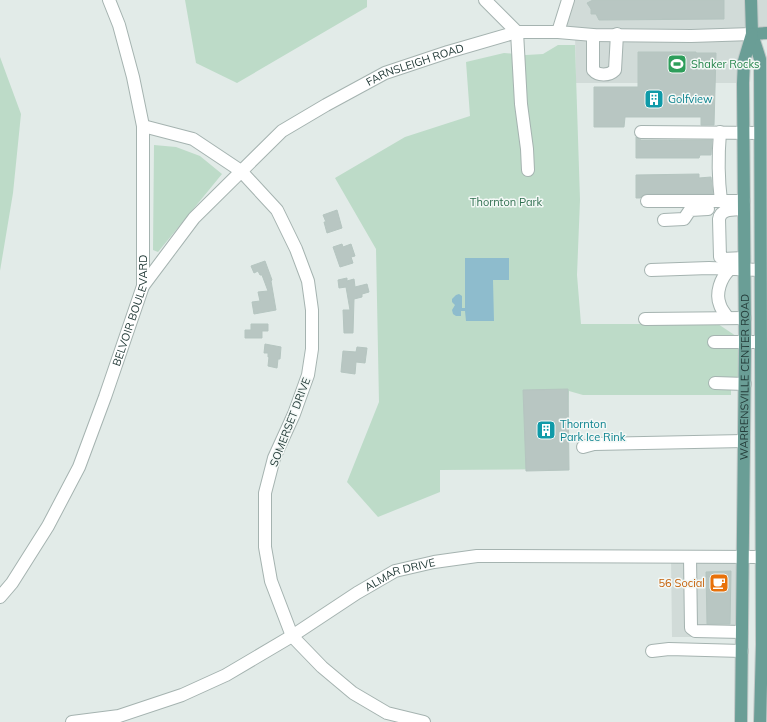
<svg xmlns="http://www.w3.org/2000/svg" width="767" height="722" viewBox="0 0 767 722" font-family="Mulish,sans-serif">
<rect width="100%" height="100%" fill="#e2ebe8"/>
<!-- built -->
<path fill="#d1dbd8" d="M568,0H767V33L752,34L743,83H576L575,34L558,32Z
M671,557H743L742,637H672Z"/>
<!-- green -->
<path fill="#bddbc8" d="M185,0H367V7L237,83L196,63Z
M558,45H575L580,200L577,275L581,324H718L745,342V384L731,383V395H583L569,391L565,469L440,470V492L378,517L347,482L379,402L376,249L335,178L405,137L470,116L466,62L504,53L526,55L543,54Z
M0,57L21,114L13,193L0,271Z
M154,145L176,147L200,156L222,174L158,252L153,250Z"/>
<!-- water -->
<path fill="#8ebccd" d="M465,258H509V280H493L494,321H466L465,311H461V316H456L453,314L452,310L455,305L452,302V299L456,295L459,294L462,296V308H465Z"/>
<!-- building -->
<path fill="#b8c6c2" stroke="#b5c5c0" d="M593,0H724V19L599,20L596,14H591V9L587,3Z
M638,52H696V53H716L714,125H701V117H625L624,127H594V87H638Z
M636,137L641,140H712L711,155H700L699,158H636Z
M699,174V178L711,177L713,194H647L643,195L640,198H636V175Z
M337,210L342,228L327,233L324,222H326L323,215Z
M342,244L343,247L351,244L355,256L351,257L353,263L340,267L333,247Z
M265,261L272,280L271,281L276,310L254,314L252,302L260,301L258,292L268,291L262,275H260L258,271L254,273L251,266Z
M347,278V281L354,279L355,287L367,284L369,292L362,294V297L354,299L353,333H344L343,310H350L346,287L339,288L338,280Z
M251,324H268V331H262V338H245V330H251Z
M265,344L281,347L280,359H278L277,368L268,366L269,357H268V353H264Z
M357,347L367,348L365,363L356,362L355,374L341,372L343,351L356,352Z
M568,389L569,470L526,471L523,390Z
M731,571L730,624H707L706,572Z"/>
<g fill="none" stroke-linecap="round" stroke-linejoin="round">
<!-- minor casing -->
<g stroke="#a5b3b0" stroke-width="14">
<g id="minor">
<path d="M485,0L517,32L521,104L527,149L528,170"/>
<path d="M558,32L568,0"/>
<path d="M593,35V70C598,76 609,76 615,70L617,34"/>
<path d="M143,126L193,139L241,171L277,210L296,249L308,281L312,310V349L308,375L294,414L274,458L265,493V547L271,581L292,636L322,667L353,693L387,713L424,722"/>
<path d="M641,132L760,133"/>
<path d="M720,132C718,156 718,178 721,201"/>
<path d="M647,201H744"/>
<path d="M744,209C734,210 721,208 719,219L720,257L723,259L744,258"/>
<path d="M664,220L684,219L690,210L708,209"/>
<path d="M651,270L709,268L760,270"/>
<path id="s1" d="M143,286L194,218L282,131L326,105L385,73L448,52L517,32H558L593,35L691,36L752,34"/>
<path d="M728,318C725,314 721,309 720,305C715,293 721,278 729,270"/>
<path d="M645,319L745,318"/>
<path d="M714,342H760"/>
<path d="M715,383L745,384"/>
<path d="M583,447L594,444L744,441"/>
<path d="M690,557L691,628L695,631L742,632"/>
<path id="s2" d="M0,597L12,583L48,526L79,467L105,397L143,286V126L133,77L119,25L109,0"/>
<path d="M652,651L669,649L742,651"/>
<path id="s3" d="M72,722L119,716L182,695L226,675L292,636L357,593L395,571L434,562L477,556L761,557"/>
</g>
</g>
<!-- major casing -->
<g stroke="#c1c8c7" stroke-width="14">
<g id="major">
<path d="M751,0L752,34L760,59L762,645L760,722"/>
<path d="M752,34L767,33"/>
<path id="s4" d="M741,722L745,342L743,83L744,61L752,34"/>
</g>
</g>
<!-- minor -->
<use href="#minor" stroke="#fff" stroke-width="12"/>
<!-- major -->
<use href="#major" stroke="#6a9e96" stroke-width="12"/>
</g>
<!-- icons -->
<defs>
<g id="stadium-square" transform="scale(1)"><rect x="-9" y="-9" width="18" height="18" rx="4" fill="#2e9e5b" stroke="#f3f8f6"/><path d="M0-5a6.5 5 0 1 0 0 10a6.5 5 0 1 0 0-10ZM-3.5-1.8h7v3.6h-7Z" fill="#fff"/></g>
<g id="building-square" transform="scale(1)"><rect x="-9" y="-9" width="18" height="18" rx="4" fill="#0f9aa8" stroke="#f3f8f6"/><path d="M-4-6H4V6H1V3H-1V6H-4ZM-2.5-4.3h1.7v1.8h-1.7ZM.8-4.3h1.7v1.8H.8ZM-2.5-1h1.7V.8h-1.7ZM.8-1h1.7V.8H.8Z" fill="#fff"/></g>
<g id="cafe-square" transform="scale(1)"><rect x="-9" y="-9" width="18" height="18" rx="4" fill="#e8710a" stroke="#f3f8f6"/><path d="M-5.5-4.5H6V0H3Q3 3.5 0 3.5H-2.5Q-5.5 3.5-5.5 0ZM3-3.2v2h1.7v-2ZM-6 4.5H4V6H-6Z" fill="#fff"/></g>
</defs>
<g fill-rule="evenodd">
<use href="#stadium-square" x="677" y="64"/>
<use href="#building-square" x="654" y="99"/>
<use href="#building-square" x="546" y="430"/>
<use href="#cafe-square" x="719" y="583"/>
</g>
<g text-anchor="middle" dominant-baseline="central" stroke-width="3" stroke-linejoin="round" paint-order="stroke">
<!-- leisure labels -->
<g font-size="11" fill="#27864d" stroke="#f3f8f6" text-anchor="start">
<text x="691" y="64">Shaker Rocks</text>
</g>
<!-- street labels -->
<g font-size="11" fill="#233b38" stroke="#f3f8f6">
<text stroke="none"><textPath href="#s1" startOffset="358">FARNSLEIGH ROAD</textPath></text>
<text stroke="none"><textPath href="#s2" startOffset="318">BELVOIR BOULEVARD</textPath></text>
<text stroke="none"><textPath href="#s4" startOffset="345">WARRENSVILLE CENTER ROAD</textPath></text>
<text transform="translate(290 422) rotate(-69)">SOMERSET DRIVE</text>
<text stroke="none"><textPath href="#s3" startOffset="364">ALMAR DRIVE</textPath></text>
</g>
<!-- culture labels -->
<g font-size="11" fill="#0d838f" stroke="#f3f8f6" text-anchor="start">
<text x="668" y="99">Golfview</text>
<text x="560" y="424">Thornton<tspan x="560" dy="13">Park Ice Rink</tspan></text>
</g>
<!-- park labels -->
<g font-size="11" fill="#306f50" stroke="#f3f8f6">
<text x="506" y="202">Thornton Park</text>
</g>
<!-- food labels -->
<g font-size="11" fill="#c56008" stroke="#f3f8f6" text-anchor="end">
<text x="705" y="583">56 Social</text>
</g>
</g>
</svg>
